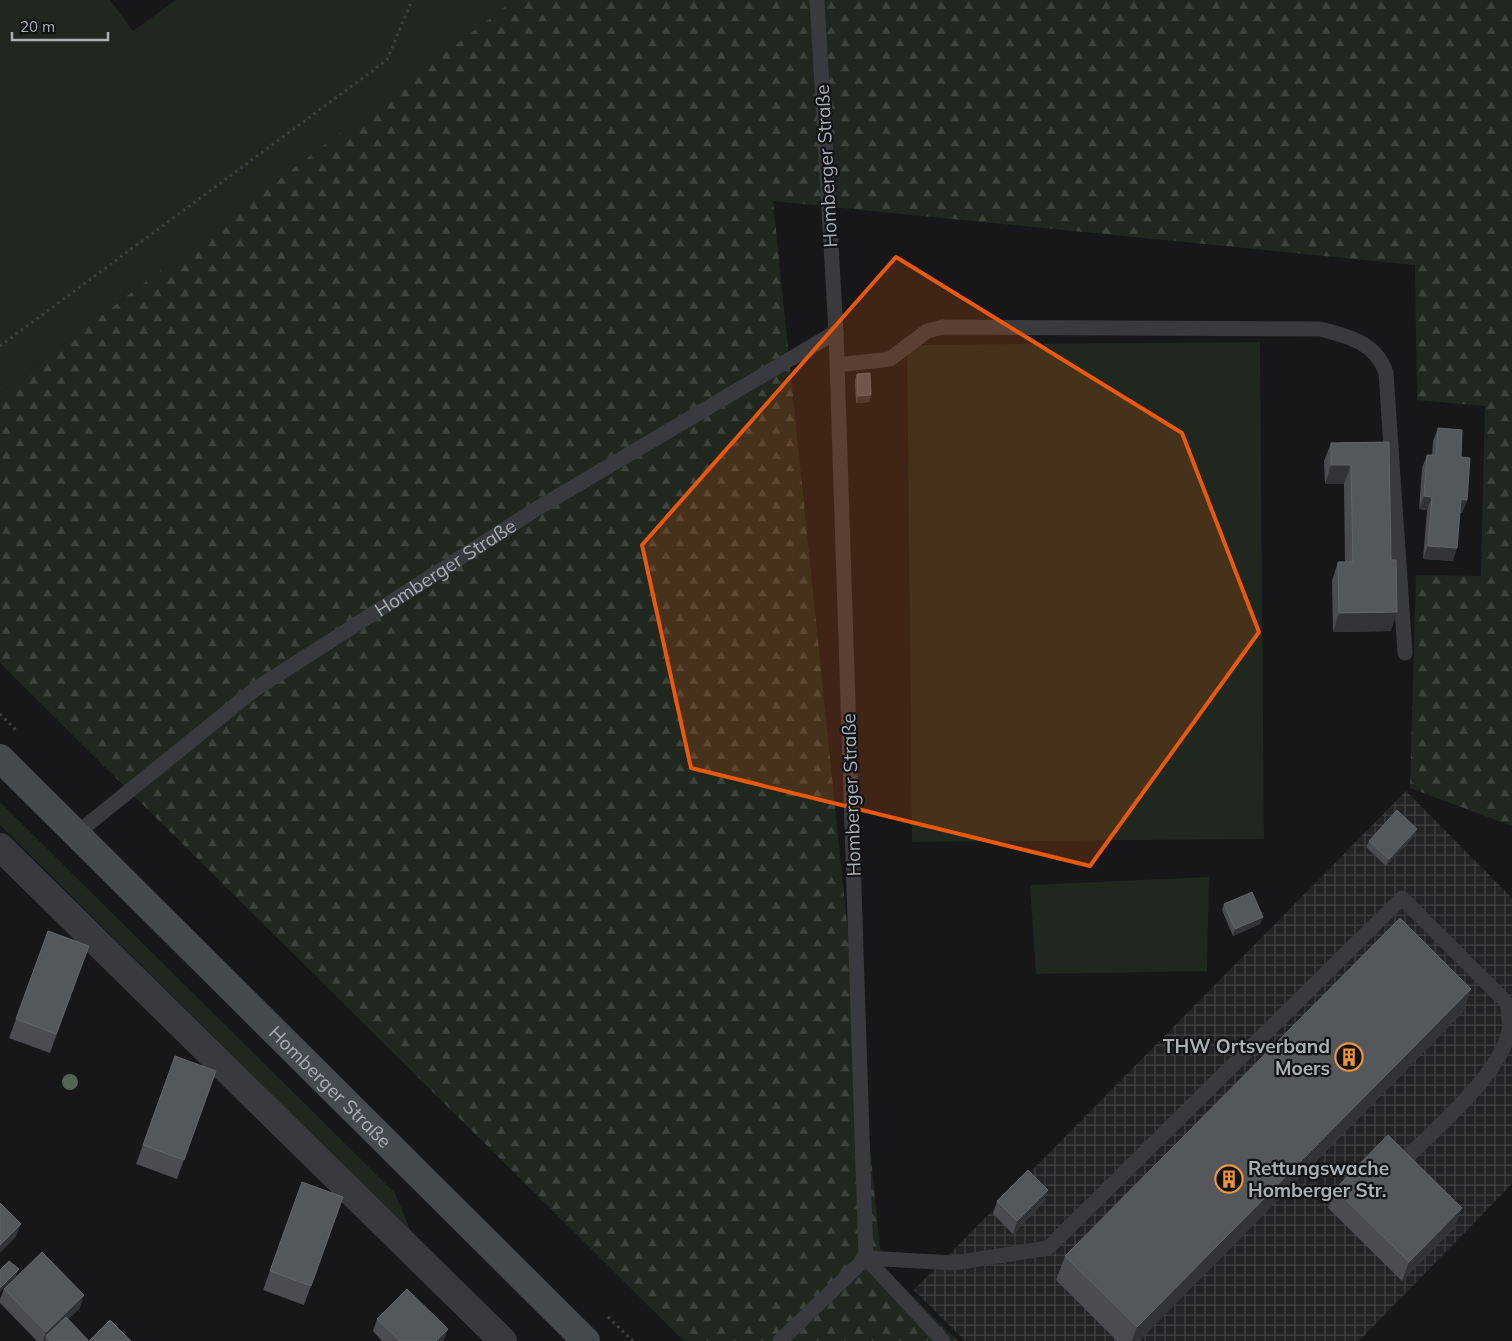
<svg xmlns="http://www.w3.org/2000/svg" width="1512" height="1341" viewBox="0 0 1512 1341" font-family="Mulish,sans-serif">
<defs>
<pattern id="industrial-grid" width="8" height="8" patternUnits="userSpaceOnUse" patternTransform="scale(1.25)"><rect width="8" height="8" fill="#232326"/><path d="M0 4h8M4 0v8" fill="none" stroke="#404043"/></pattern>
<pattern id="forest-firs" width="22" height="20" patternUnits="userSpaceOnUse" patternTransform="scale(1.25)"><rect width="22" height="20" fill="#1f271f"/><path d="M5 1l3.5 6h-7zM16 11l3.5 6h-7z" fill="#3d443d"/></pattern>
</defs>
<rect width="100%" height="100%" fill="#171719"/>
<!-- industrial -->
<path fill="url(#industrial-grid)" d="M1406,791L1512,898V1184L1359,1341H965L914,1290Z"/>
<!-- green -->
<path fill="#1f271f" d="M0,0H110L133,31L176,0H515L0,393Z
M1260,342L1264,839L912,842L907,345Z
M0,802L395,1193L411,1232L0,825Z
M1209,877L1207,971L1036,974L1030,885Z"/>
<!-- forest -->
<path fill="url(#forest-firs)" d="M514,0H1512V826L1410,788L1416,575L1481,576L1485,406L1417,400L1415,265L773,201L882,1266L958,1341H684L0,663V393Z"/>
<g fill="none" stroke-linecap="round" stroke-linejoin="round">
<!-- path -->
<path stroke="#3e4144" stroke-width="3" stroke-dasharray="2.5 4" stroke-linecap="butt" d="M0,346L387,60L412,0
M0,714L18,732
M608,1317L633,1341"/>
<!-- service -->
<g stroke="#383a3d" stroke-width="15">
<path d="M837,365L890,359L927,331L943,327L1320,329C1348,336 1377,343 1386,373L1405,653"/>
<path id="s1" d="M76,834L254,690L538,508L836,332"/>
<path d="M780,1341L866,1258L836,332L817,0"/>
<path d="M943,1341L866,1258L954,1263L1048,1248L1402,898L1508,1004C1508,1013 1510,1023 1509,1031C1500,1075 1435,1129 1403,1161"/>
</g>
<!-- minor -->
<path stroke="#383a3d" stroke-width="28" d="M0,847L503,1341"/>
<!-- secondary -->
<path stroke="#46494d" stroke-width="28" id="s2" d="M0,758L586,1341"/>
</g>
<!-- trees -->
<circle fill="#536452" cx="70" cy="1082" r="8"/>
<!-- wall -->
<path fill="#4a4c51" d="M857,374L869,402L856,403L855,381Z
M1438,428L1461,457L1467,500L1462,513H1460L1453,561L1423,559L1427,510L1419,509L1422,468L1427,455H1432L1433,441Z
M1389,442L1391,631L1333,632L1332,581L1338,562H1345L1344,484H1325L1324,461L1331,443Z
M1417,829L1414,836L1386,866L1366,847L1369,841Z
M1224,904L1263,917L1260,924L1233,936L1222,910Z
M48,931L89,946L50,1053L9,1038Z
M1471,989L1462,1013L1139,1341H1117L1056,1280L1065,1256Z
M175,1056L216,1071L177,1179L136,1164Z
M302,1182L343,1197L304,1305L263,1290Z
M1335,1189L1455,1227L1402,1281L1328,1208Z
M1048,1190L1043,1203L1013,1234L993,1214L997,1201Z
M4,1289L80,1308L68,1319L88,1340V1341H37L0,1303V1299Z
M377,1319L448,1329L443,1341H382L373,1331Z"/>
<!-- shaded-wall -->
<path fill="#313336" d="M871,395L869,402L856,403L858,396Z
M1331,465H1351L1344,484H1325Z
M1424,496L1432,497L1427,510L1419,509Z
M1461,499L1467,500L1462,513L1456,512Z
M1428,546L1457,548L1453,561L1423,559Z
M1397,612L1391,631L1333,632L1339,613Z
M1417,829L1414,836L1386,866L1389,859Z
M1263,917L1260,924L1233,936L1235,929Z
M1471,989L1462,1013L1139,1341H1132L1137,1327Z
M1048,1190L1043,1203L1013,1234L1017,1221Z
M1462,1208L1455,1227L1402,1281L1409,1262Z
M21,1224L16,1237L0,1253V1245Z
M19,1269L16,1276L0,1292V1288Z
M84,1295L80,1308L48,1338L46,1336L45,1341H43L46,1332Z
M448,1329L443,1341H436Z"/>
<!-- building -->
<path fill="#54575c" stroke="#62656a" d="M870,373L871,395L858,396L857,374Z
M1438,428L1462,430L1461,457L1470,458L1467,500L1461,499L1457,548L1428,546L1432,497L1424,496L1427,455H1436Z
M1389,442L1391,560H1396L1397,612L1339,613L1338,562H1353L1351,465H1331V443Z
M1397,810L1417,829L1389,859L1369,841Z
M1252,892L1263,917L1235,929L1224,904Z
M1400,918L1471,989L1137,1327L1065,1256Z
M48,931L89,946L56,1034L16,1019Z
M175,1056L216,1071L184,1160L143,1145Z
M1388,1135L1462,1208L1409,1262L1335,1189Z
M1028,1170L1048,1190L1017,1221L997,1201Z
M302,1182L343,1197L311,1286L270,1271Z
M0,1203L21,1224L0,1245Z
M42,1252L84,1295L46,1332L4,1289Z
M9,1261L19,1269L0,1288V1270Z
M407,1289L448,1329L436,1341H400L377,1319Z
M66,1317L88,1340V1341H51L46,1336Z
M110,1320L131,1341H89Z"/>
<!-- marked area -->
<path fill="#e8590c" fill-opacity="0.2" stroke="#e8590c" stroke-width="4" stroke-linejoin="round" d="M896,257L1182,433L1259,632L1090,866L691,768L642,545Z"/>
<!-- icons -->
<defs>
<g id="building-ring" transform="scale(1.4375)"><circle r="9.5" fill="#121214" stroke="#ee9439" stroke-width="1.5"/><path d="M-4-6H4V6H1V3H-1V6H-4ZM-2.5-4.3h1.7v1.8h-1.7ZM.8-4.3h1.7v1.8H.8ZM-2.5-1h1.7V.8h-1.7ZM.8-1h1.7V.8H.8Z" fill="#ee9439"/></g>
</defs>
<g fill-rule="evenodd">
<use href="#building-ring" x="1349" y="1057"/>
<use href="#building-ring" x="1229" y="1179"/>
</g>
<g text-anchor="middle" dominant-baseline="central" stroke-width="4.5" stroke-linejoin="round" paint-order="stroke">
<!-- street labels -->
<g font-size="19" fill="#a9b0b8" stroke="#121214">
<text transform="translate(826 166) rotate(-93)">Homberger Straße</text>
<text stroke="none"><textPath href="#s1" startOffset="456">Homberger Straße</textPath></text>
<text transform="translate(851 795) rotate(-92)">Homberger Straße</text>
<text stroke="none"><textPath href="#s2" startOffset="466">Homberger Straße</textPath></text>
</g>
<!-- poi labels -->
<g font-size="19" font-weight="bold" fill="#a9b0b8" stroke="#121214" text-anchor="end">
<text x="1330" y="1046">THW Ortsverband<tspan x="1330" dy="22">Moers</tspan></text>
<text x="1248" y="1168" text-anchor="start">Rettungswache<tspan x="1248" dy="22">Homberger Str.</tspan></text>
</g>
</g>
<!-- scale -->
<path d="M12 32v8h96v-8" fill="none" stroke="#a9b0b8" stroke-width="2.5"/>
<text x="20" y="32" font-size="15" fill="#a9b0b8" stroke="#121214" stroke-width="4" paint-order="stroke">20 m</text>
</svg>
